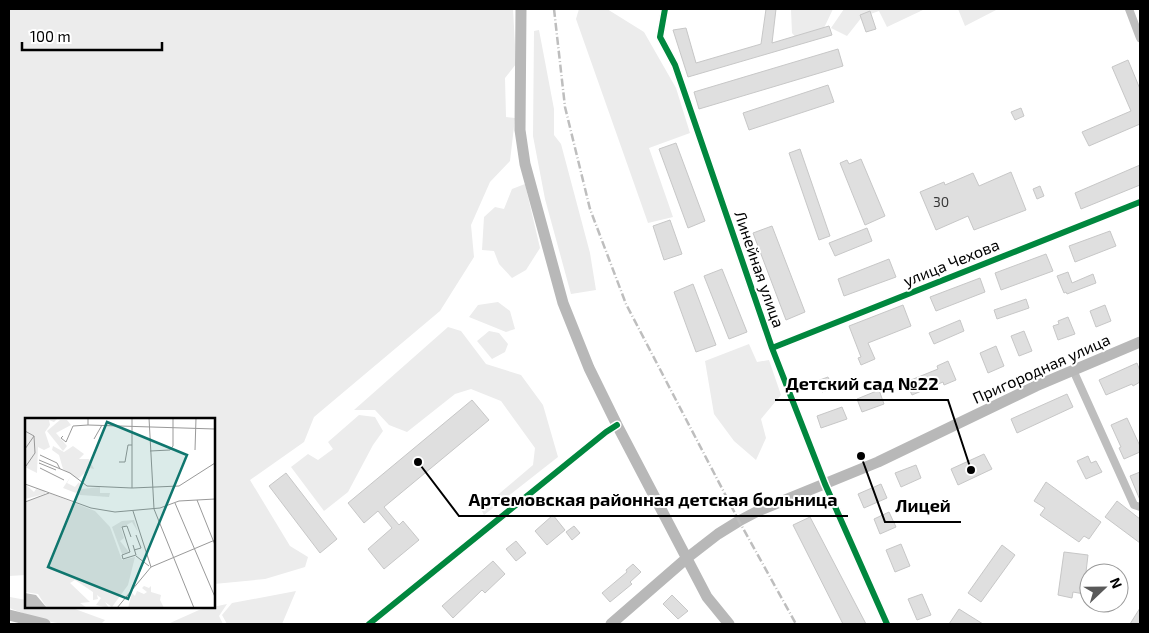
<svg xmlns="http://www.w3.org/2000/svg" width="1149" height="633" viewBox="0 0 1149 633" font-family="'Exo 2',sans-serif">
<rect width="100%" height="100%" fill="#fff"/>
<!-- green -->
<path fill="#ececec" d="M9,9H513L516,64L505,78L506,117L515,118L510,161L490,182L471,225L474,257L440,311L314,417L304,442L250,480L290,546L308,557L305,567L265,579L214,584V419H26V575L9,576Z
M579,9H607L644,32L676,88L690,133L649,148L673,217L648,223L576,19Z
M788,9H833L823,30L798,40L792,33L791,10Z
M844,9H925L887,27L879,11L862,17L847,36L831,28Z
M958,9H998L965,26Z
M539,30L554,109V135L561,144L590,253L596,290L571,294L545,199L533,136L534,31Z
M525,184L540,248L526,270L512,278L499,264L494,251L482,250L484,217L495,207L504,209L512,189Z
M498,302L510,311L515,329L506,332L469,317L478,305Z
M448,327L461,331L486,364L521,375L543,405L558,457L484,515L481,509L533,465L535,448L501,401L471,389L455,394L407,432L389,425L375,410H354Z
M489,331L499,333L508,344L505,352L492,359L477,341Z
M749,344L757,362L769,360L781,395L761,419L766,438L756,460L734,441L714,414L705,361Z
M359,415L375,417L383,431L373,445L348,492L324,511L291,467L308,454L318,460L333,449L328,442Z
M296,591L282,624H227L222,615L232,603Z
M10,597L26,600V607H61L75,609L105,620L101,624H64L45,621L9,608Z
M227,604L219,616L223,624H169L170,623L199,610Z"/>
<!-- building -->
<path fill="#dfdfdf" stroke="#c7c7c7" d="M766,9H776L772,43L829,26L832,35L688,77L673,30L686,28L696,63L761,44Z
M870,11L876,29L866,32L860,15Z
M838,49L843,66L699,109L694,92Z
M1128,60L1140,89V124L1089,146L1082,132L1131,111L1112,67Z
M828,85L834,102L749,130L743,113Z
M1021,108L1024,116L1015,120L1011,112Z
M676,143L705,221L688,228L659,149Z
M800,149L830,236L819,240L789,153Z
M861,159L885,216L865,225L840,163L847,160L849,164Z
M1140,165V185L1081,209L1075,193Z
M1011,172L1026,210L974,230L968,216L936,230L920,192L944,182L945,185L973,173L979,186Z
M1040,186L1044,196L1037,199L1033,189Z
M670,220L682,254L664,260L653,226Z
M772,226L805,312L786,320L753,233Z
M867,228L872,241L835,256L829,243Z
M1110,231L1116,246L1075,262L1069,246Z
M1046,254L1053,271L1001,290L995,273Z
M889,259L896,277L844,296L838,279Z
M722,269L747,332L729,339L704,276Z
M1068,272L1072,283L1093,274L1096,283L1067,294L1066,292L1064,293L1057,276Z
M980,278L985,292L936,311L930,297Z
M693,284L716,345L696,352L674,292Z
M1026,299L1029,308L997,319L994,310Z
M903,305L911,326L868,343L875,359L861,365L858,358L861,357L849,326Z
M1105,305L1111,321L1096,327L1090,311Z
M1068,317L1075,334L1058,340L1053,326L1059,324L1058,321Z
M960,320L964,331L934,344L929,333Z
M1024,331L1032,351L1019,356L1011,336Z
M996,346L1004,366L988,373L980,353Z
M948,361L956,380L944,385L943,382L912,395L906,382L938,369L937,366Z
M1137,363L1140,371V382L1133,386L1132,384L1106,395L1099,380Z
M828,377L833,388L822,392L817,381Z
M879,390L884,404L862,412L857,399Z
M1067,394L1073,407L1017,433L1011,419Z
M472,400L489,420L384,507L399,525L403,521L419,540L384,569L368,549L392,528L378,511L364,523L348,503Z
M842,407L847,419L821,428L817,416Z
M1127,418L1140,446V452L1124,459L1119,448L1121,447L1111,425Z
M984,454L992,469L958,485L951,469Z
M1088,456L1091,463L1096,461L1102,472L1086,479L1077,461Z
M916,465L921,478L901,487L895,473Z
M1140,472V500L1130,476Z
M286,473L337,539L320,553L269,486Z
M1046,482L1101,522L1089,539L1084,536L1079,542L1040,515L1045,508L1034,501Z
M881,484L887,498L864,508L858,494Z
M1117,501L1140,519V543L1105,517Z
M889,512L896,527L880,534L874,519Z
M553,515L565,530L547,545L535,531Z
M810,517L866,624H843L793,525Z
M574,526L580,533L572,540L566,532Z
M516,541L526,553L516,561L506,549Z
M901,544L910,566L895,572L886,550Z
M1002,545L1015,555L981,602L968,593Z
M1064,552L1088,555L1086,572H1089V588L1085,587L1084,594L1073,592L1072,598L1058,595Z
M493,561L505,574L485,593L482,590L453,618L442,606Z
M633,564L641,572L630,582L632,584L610,602L602,593L627,572L626,570Z
M922,594L931,615L917,620L908,599Z
M672,595L688,611L678,619L663,604Z
M1140,608V624H1130Z
M959,609L983,624H949Z"/>
<g fill="none" stroke-linecap="round" stroke-linejoin="round">
<!-- street -->
<path stroke="#bebebe" stroke-width="8" d="M665,9L660,37L675,65L772,348L825,484L887,624
M1129,9L1140,38
M772,348L1140,202
M1073,370L1134,505L1140,507
M369,624L606,432L617,425"/>
<!-- secondary -->
<path stroke="#b8b8b8" stroke-width="11" d="M521,9L520,130L525,164L563,303L589,368L617,425L707,597L729,624
M9,615L45,624
M611,624L687,558L718,534L739,521L758,511L878,462L1036,386L1140,342"/>
<!-- rail -->
<path stroke="#bebebe" stroke-width="2.5" stroke-dasharray="8 2.5 1 2.5" stroke-linecap="butt" d="M554,9L565,107L590,209L626,304L739,521L796,624"/>
<!-- cycleway casing -->
<g stroke="#fff" stroke-width="9">
<path id="cycleway" d="M665,9L660,37L675,65L772,348L825,484L887,624
M772,348L1140,202
M369,624L606,432L617,425"/>
</g>
<!-- cycleway -->
<use href="#cycleway" stroke="#00873e" stroke-width="6"/>
</g>
<g text-anchor="middle" dominant-baseline="central" stroke-width="4" stroke-linejoin="round" paint-order="stroke">
<!-- number labels -->
<g font-size="14" fill="#383838">
<text x="941" y="201">30</text>
</g>
<!-- street labels -->
<g font-size="16" fill="#000" stroke="#fff">
<text transform="translate(951 262) rotate(-22)">улица Чехова</text>
<text transform="translate(760 269) rotate(71)">Линейная улица</text>
<text transform="translate(1041 368) rotate(-24)">Пригородная улица</text>
</g>
</g>
<!-- overview -->
<g transform="translate(25 418)">
<rect width="190" height="190" fill="#fff"/>
<path d="M0,0H33L29,4L24,2L25,7L20,14L25,29L19,32L13,29L12,55L0,49ZM35,2H42L46,7L31,15L42,28L38,33L22,13ZM28,28L39,34L48,28L59,36L54,41H64L69,51L65,50L53,61L38,51L34,37L27,32ZM46,58L42,65L50,69L54,64L57,71L75,69V75H85L84,79L55,77L52,75L55,72L51,75L38,70ZM0,66L9,74L11,71L21,73L20,76L0,81ZM24,75L70,93L85,109L97,142L110,139L103,167L87,189L80,184L84,190L71,187L76,180L72,177L73,181L68,182V174L50,162L45,165L65,184L55,185L62,190H22L13,176L0,174V84ZM109,102L113,114L107,104L96,110L99,120L95,123L104,134L97,136L87,109L97,103ZM119,168L124,170L126,168V174L136,177L135,182L139,190H103L107,175L110,178L112,173L119,176L122,174L117,170Z" fill="#ececec"/>
<path d="M0,175L11,177L22,190H0Z" fill="#bfbfbf"/>
<path fill="none" stroke="#999" stroke-width="1" d="M63,0V7L190,11M124,0L129,91M0,13L9,18L0,31M38,18L36,20L41,24L48,8L63,7M69,21L77,7M170,32L171,0M125,33L145,32L148,28V0M15,37L32,45L35,51M14,42L45,55L62,68L107,70L154,68L190,45M94,44H100L103,27H107M14,45L31,52M1,48L10,35L9,18M15,50L39,62M0,66L66,90L90,94L135,90L154,83L190,81M107,70V0M172,82L190,127M0,84L24,75M150,85L190,179M129,91L169,190M108,93L126,149M106,119L102,108L97,109L105,134L97,137L98,141L111,137L108,127M109,132L116,130L111,117M111,138L124,148M92,190L126,149L190,122"/>
<path fill="#0f766e" fill-opacity="0.15" stroke="#0f766e" stroke-width="2.5" d="M82,4L162,37L103,181L23,149Z"/>
<rect width="190" height="190" fill="none" stroke="#000" stroke-width="2.5"/>
</g>
<!-- callouts -->
<path fill="none" stroke="#000" stroke-width="2" d="M971 470L948 400H775M418 462L459 516H848M861 456L885 522H961"/>
<g fill="#000" stroke="#fff" stroke-width="2">
<circle cx="971" cy="470" r="5"/>
<circle cx="418" cy="462" r="5"/>
<circle cx="861" cy="456" r="5"/>
</g>
<g font-size="18" text-anchor="middle" font-weight="bold" fill="#000" stroke="#fff" stroke-width="4" stroke-linejoin="round" paint-order="stroke">
<text x="862" y="390">Детский сад №22</text>
<text x="653" y="506">Артемовская районная детская больница</text>
<text x="923" y="512">Лицей</text>
</g>
<!-- border -->
<rect width="1149" height="633" fill="none" stroke="#000000" stroke-width="20"/>
<!-- north arrow -->
<g transform="translate(1104 588) rotate(68)"><circle r="24" fill="#ffffff" stroke="#999999"/>
<path d="M0-4L9 19L0 12L-9 19Z" fill="#595959"/>
<text y="-8" font-size="14" font-weight="bold" text-anchor="middle" fill="#000000">N</text>
</g>
<!-- scale -->
<path d="M22 42v8h140v-8" fill="none" stroke="#000000" stroke-width="2.5"/>
<text x="30" y="42" font-size="15" fill="#000000" stroke="#ffffff" stroke-width="4" paint-order="stroke">100 m</text>
</svg>
